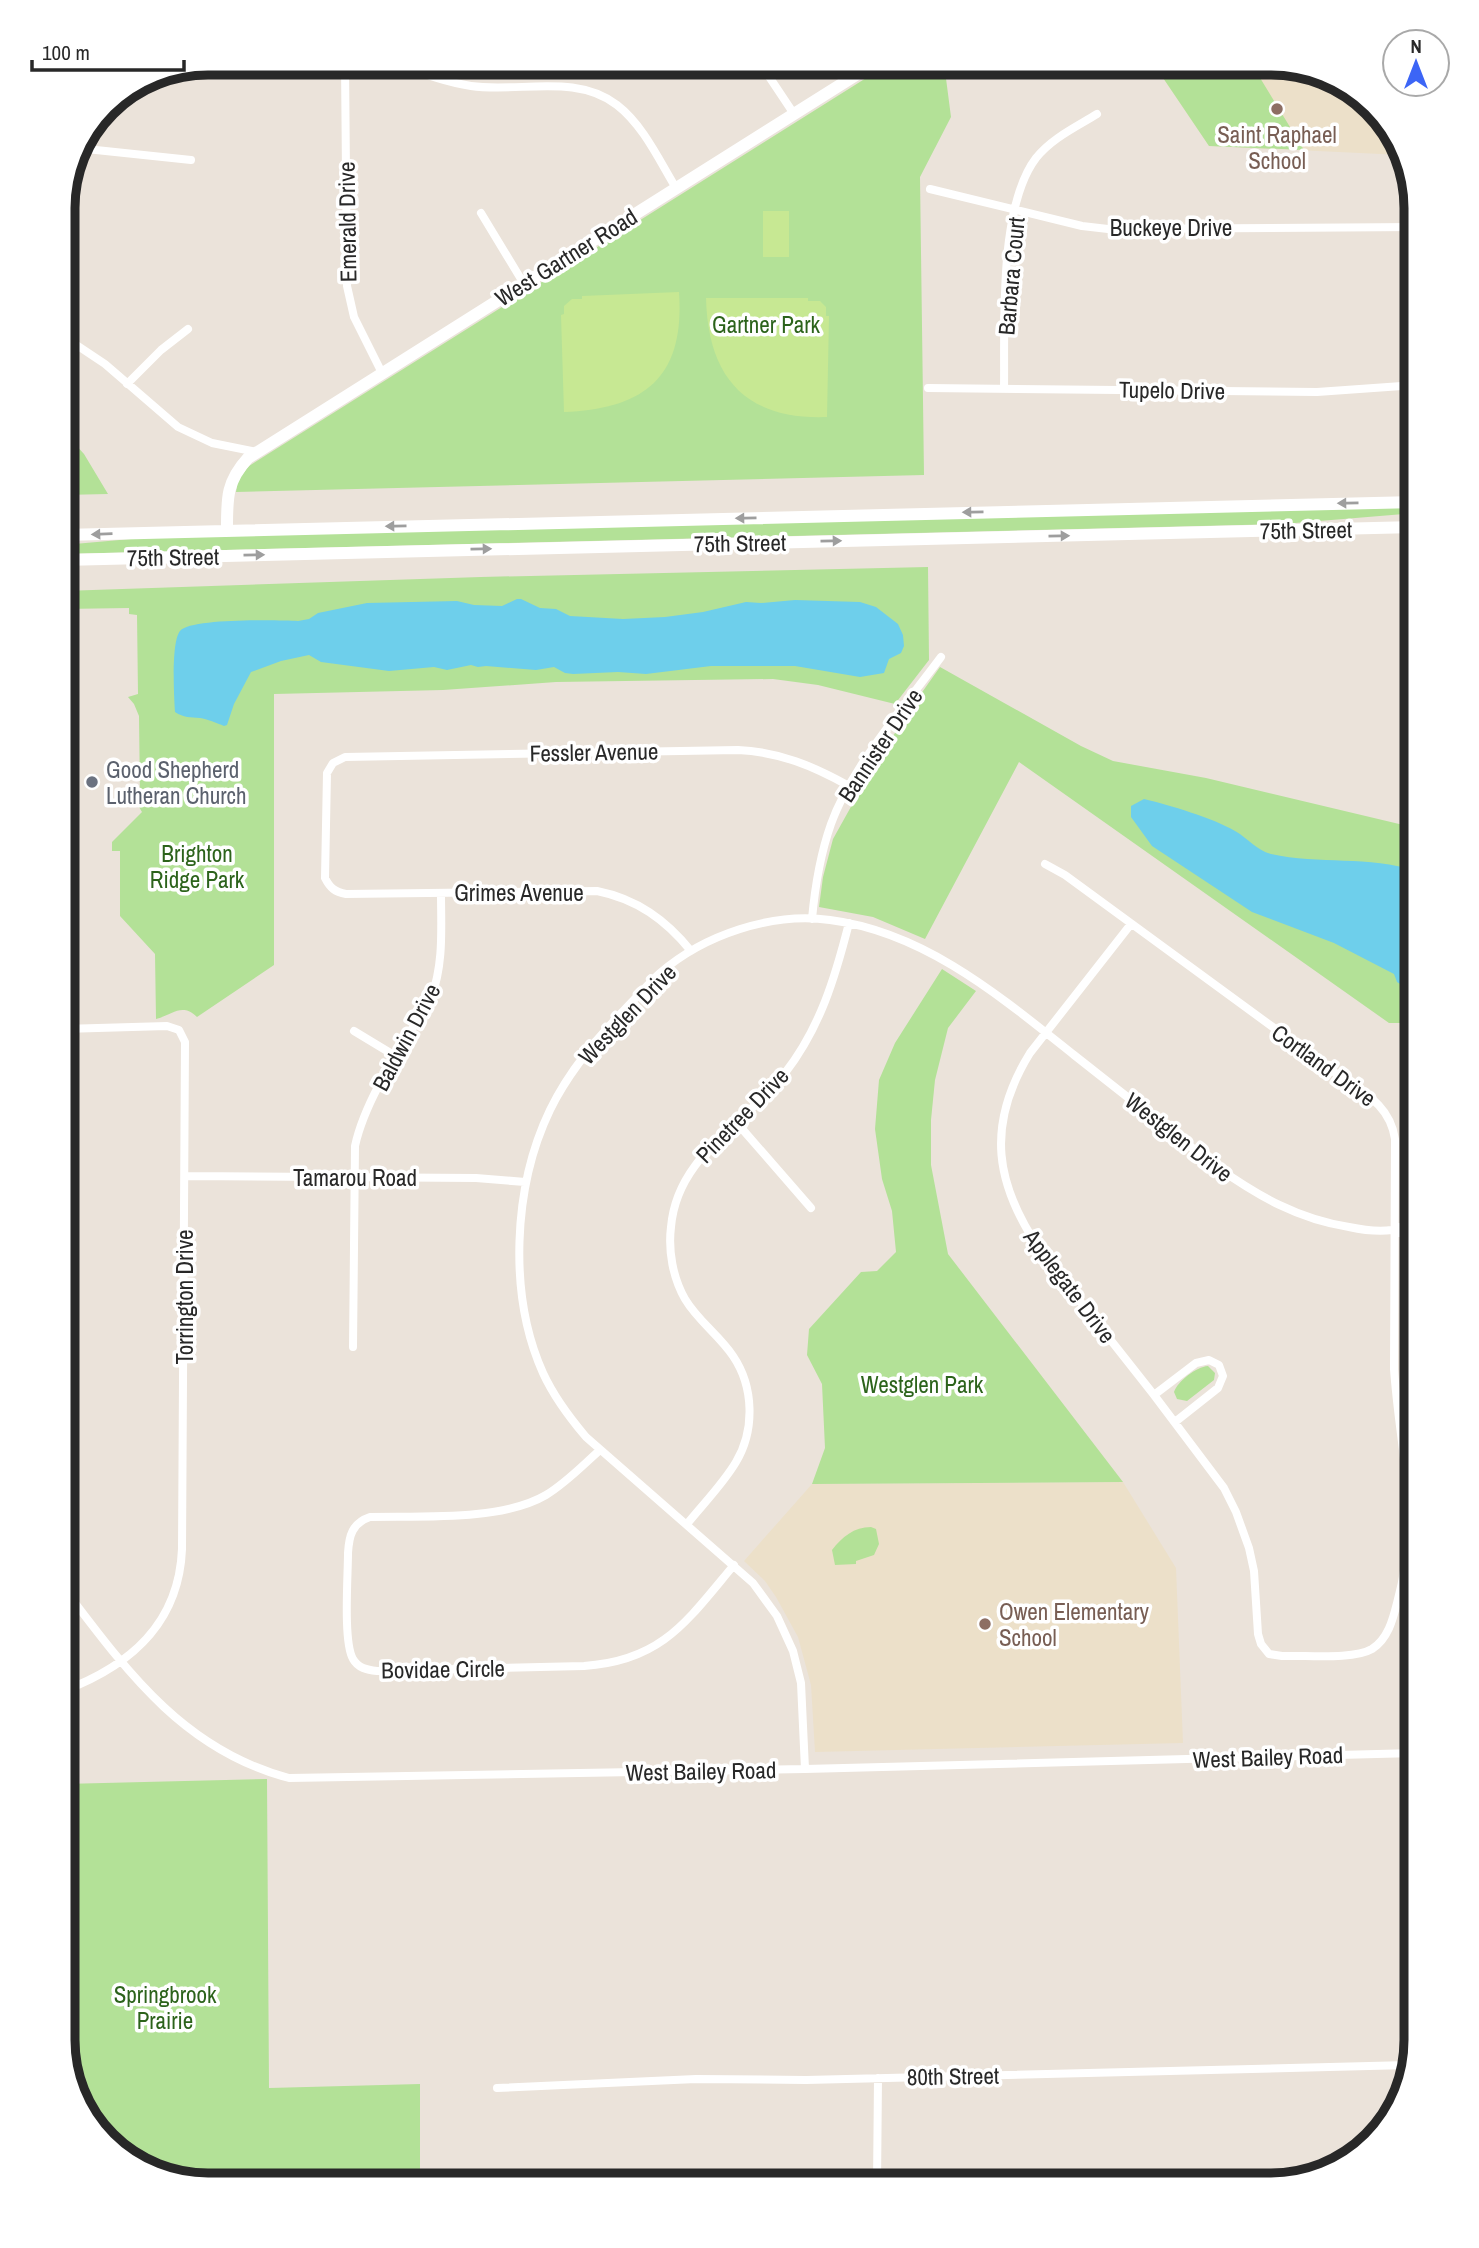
<svg xmlns="http://www.w3.org/2000/svg" width="1479" height="2248" viewBox="0 0 1479 2248" font-family="'Archivo Narrow',sans-serif">
<rect width="100%" height="100%" fill="#ebe3da"/>
<!-- education -->
<path fill="#ece0c9" d="M1153,63H1280L1344,83L1397,136L1402,155L1209,146Z
M1123,1482L1176,1568L1183,1743L815,1752L811,1685L798,1637L776,1597L765,1581L744,1561L812,1484Z"/>
<!-- green -->
<path fill="#b3e197" d="M890,63H944L951,117L920,177L924,475L236,492L238,480L249,466Z
M1153,63H1251L1304,150L1209,146Z
M63,431L84,454L108,494L63,495Z
M1416,507V513L1283,524L63,554V545L142,538Z
M928,567L929,660L895,704L818,685L773,679L556,682L443,690L274,694V965L197,1017C182,1002 172,1015 156,1019L155,954L120,916V851H112V842L142,812L136,802L140,796L139,716L134,704L128,697L138,694L137,615L129,614V608L63,609V591L481,577Z
M940,667L1081,746L1113,761L1206,778L1416,828V1023H1389L1019,762L925,939L873,917L819,907L823,877L833,839L867,778L908,712Z
M942,969L976,991L948,1028L935,1080L931,1120V1165L948,1254L1123,1482L812,1484L825,1448L822,1384L807,1355L809,1329L861,1272L877,1271L896,1252L892,1211L882,1179L875,1129L879,1080L895,1043Z
M1208,1366L1215,1373L1214,1380L1187,1401L1177,1399L1174,1392C1178,1381 1196,1367 1208,1366Z
M871,1527L876,1529L879,1544L874,1555L856,1561V1564L835,1565L832,1550C842,1537 854,1527 871,1527Z
M267,1779L269,2088L420,2084V2185H199L128,2161L82,2112L63,2040V1784Z"/>
<!-- pitch -->
<path fill="#c7e893" d="M763,211H789V257H763Z
M679,292C685,377 645,409 564,412L561,315L564,314V306L572,299H582V296Z
M706,298H808V301H820L826,307V316H829L827,417C745,420 708,377 706,298Z"/>
<!-- water -->
<path fill="#6ecfeb" d="M517,599H521L540,608L556,609L570,616L623,619L665,617L703,612L746,602L761,603L795,600L860,602L876,607L898,624L903,635L904,646L901,653L889,659L884,673L860,677L795,666H711L646,674L618,672L573,674L565,673L554,667L536,670L486,666L478,667L471,665L447,670L434,667L389,671L321,662L309,655L281,661L251,672L234,704L227,725L224,726C217,723 207,719 200,718C190,717 184,718 175,712C174,696 171,642 180,631C190,618 279,620 298,621L309,619L318,613L367,603L457,601L474,605L502,606Z
M1144,799C1169,805 1213,818 1235,831C1249,839 1256,850 1271,854C1319,865 1369,855 1416,871V994L1397,982L1394,974L1334,943L1252,912L1152,846L1131,817V806Z"/>
<g fill="none" stroke-linecap="round" stroke-linejoin="round">
<!-- street -->
<path stroke="#fff" stroke-width="8" d="M345,63L347,286L354,317L382,373
M394,63C419,72 444,82 471,86C519,93 576,73 617,105C643,125 659,160 676,188
M760,63L794,114
M77,148L191,160
M930,189L1082,226L1108,229L1416,227
M481,213L524,284
M63,336L105,364L178,427L212,443L257,452
M127,384L161,350L188,329
M928,388L1317,392L1416,385
M1004,389C1005,328 998,208 1036,158C1052,138 1076,127 1097,114
M1045,864L1065,875L1341,1077C1366,1094 1390,1106 1395,1139L1394,1369C1400,1454 1421,1517 1397,1603C1393,1619 1388,1639 1372,1649C1353,1660 1306,1655 1282,1656L1269,1654L1261,1644L1258,1634L1254,1571L1249,1548L1236,1512L1224,1488L1154,1395L1042,1253C995,1185 985,1126 1030,1053L1131,924
M812,919C815,886 820,855 831,824C852,766 904,707 941,657
M691,951C666,920 637,899 597,891L346,894C335,892 330,888 325,878L327,773L333,763L345,757L738,750C780,752 813,766 849,786
M354,1031L397,1057
M737,1123L811,1208
M185,1176L476,1178L525,1182
M1395,1230L1416,1241
M353,1347L355,1146C366,1096 405,1042 431,998C444,964 441,928 441,893
M1154,1395L1196,1363L1209,1360L1219,1365L1223,1376L1218,1388L1175,1422
M600,1450C583,1465 566,1483 546,1495C502,1521 422,1516 370,1517C352,1523 349,1536 348,1553C348,1576 343,1642 353,1659C358,1668 367,1670 377,1671L584,1666C662,1661 687,1621 734,1565
M687,1524C703,1504 723,1484 736,1462C755,1430 754,1387 733,1356C719,1335 698,1321 685,1299C673,1278 668,1251 671,1227C677,1155 745,1125 785,1073C820,1028 835,978 849,923
M63,1587C126,1670 183,1750 289,1778L805,1769L1416,1753
M63,1691C130,1666 179,1624 182,1549L185,1042L179,1030L167,1026L63,1029
M805,1769L801,1683L793,1651L777,1616L753,1583L586,1437C569,1417 554,1397 543,1373C508,1295 513,1187 550,1110C569,1071 597,1038 627,1007C638,996 648,984 660,973C704,935 771,912 830,920C925,932 1001,997 1074,1055C1121,1092 1169,1130 1217,1167C1258,1196 1298,1219 1349,1227C1363,1230 1378,1232 1392,1230C1401,1229 1408,1221 1416,1219
M497,2088L696,2079L806,2080L1409,2065
M877,2185L878,2078"/>
<!-- secondary -->
<path stroke="#fff" stroke-width="12" d="M227,530C227,499 226,482 248,458L875,63
M63,535L1416,502
M63,560L1416,527"/>
</g>
<!-- one-way arrows -->
<defs><path id="oneway-solid" d="M-6-.8H1V-3.2L6.5 0L1 3.2V.8H-6Z" transform="scale(1.75)"/></defs>
<g fill="#9e9e9e">
<use href="#oneway-solid" transform="translate(1348 503) rotate(179)"/>
<use href="#oneway-solid" transform="translate(973 512) rotate(179)"/>
<use href="#oneway-solid" transform="translate(746 518) rotate(179)"/>
<use href="#oneway-solid" transform="translate(396 526) rotate(179)"/>
<use href="#oneway-solid" transform="translate(102 534) rotate(178)"/>
<use href="#oneway-solid" transform="translate(1059 536) rotate(-1)"/>
<use href="#oneway-solid" transform="translate(831 541) rotate(-1)"/>
<use href="#oneway-solid" transform="translate(481 549) rotate(-1)"/>
<use href="#oneway-solid" transform="translate(254 555) rotate(-1)"/>
</g>
<!-- markers -->
<g fill="#8d6e63" stroke="#fff" stroke-width="2.5">
<circle cx="1277" cy="109" r="7"/>
<circle cx="985" cy="1624" r="7"/>
</g>
<circle fill="#6b7280" stroke="#fff" stroke-width="2.5" cx="92" cy="782" r="7"/>
<g text-anchor="middle" dominant-baseline="central" stroke-width="7" stroke-linejoin="round" paint-order="stroke">
<!-- education labels -->
<g font-size="23" fill="#785e54" stroke="#fff">
<text x="1277" y="134">Saint Raphael<tspan x="1277" dy="26">School</tspan></text>
<text x="999" y="1611" text-anchor="start">Owen Elementary<tspan x="999" dy="26">School</tspan></text>
</g>
<!-- street labels -->
<g font-size="23" fill="#282828" stroke="#fff">
<text transform="translate(347 222) rotate(-91)">Emerald Drive</text>
<text x="1171" y="227">Buckeye Drive</text>
<text transform="translate(566 257) rotate(-32)">West Gartner Road</text>
<text transform="translate(1011 276) rotate(-85)">Barbara Court</text>
<text transform="translate(1172 390) rotate(1)">Tupelo Drive</text>
<text transform="translate(1306 530) rotate(-1)">75th Street</text>
<text transform="translate(740 543) rotate(-1)">75th Street</text>
<text transform="translate(173 557) rotate(-1)">75th Street</text>
<text transform="translate(880 745) rotate(-56)">Bannister Drive</text>
<text transform="translate(594 752) rotate(-1)">Fessler Avenue</text>
<text x="519" y="892">Grimes Avenue</text>
<text transform="translate(627 1014) rotate(-46)">Westglen Drive</text>
<text transform="translate(406 1037) rotate(-62)">Baldwin Drive</text>
<text transform="translate(1324 1065) rotate(36)">Cortland Drive</text>
<text transform="translate(742 1115) rotate(-46)">Pinetree Drive</text>
<text transform="translate(1179 1137) rotate(38)">Westglen Drive</text>
<text x="355" y="1177">Tamarou Road</text>
<text transform="translate(1070 1286) rotate(53)">Applegate Drive</text>
<text transform="translate(184 1297) rotate(-90)">Torrington Drive</text>
<text transform="translate(443 1669) rotate(-1)">Bovidae Circle</text>
<text transform="translate(1268 1757) rotate(-2)">West Bailey Road</text>
<text transform="translate(701 1771) rotate(-1)">West Bailey Road</text>
<text transform="translate(953 2076) rotate(-1)">80th Street</text>
</g>
<!-- park labels -->
<g font-size="23" fill="#2c631b" stroke="#fff">
<text x="766" y="324">Gartner Park</text>
<text x="197" y="853">Brighton<tspan x="197" dy="26">Ridge Park</tspan></text>
<text x="922" y="1384">Westglen Park</text>
<text x="165" y="1994">Springbrook<tspan x="165" dy="26">Prairie</tspan></text>
</g>
<!-- worship labels -->
<g font-size="23" fill="#5b616d" stroke="#fff" text-anchor="start">
<text x="106" y="769">Good Shepherd<tspan x="106" dy="26">Lutheran Church</tspan></text>
</g>
</g>
<!-- crop -->
<path d="M0 0H1479V2248H0ZM208 75H1271A133 133 0 0 1 1404 208V2040A133 133 0 0 1 1271 2173H208A133 133 0 0 1 75 2040V208A133 133 0 0 1 208 75Z" fill="#fff" fill-rule="evenodd"/>
<path fill="none" stroke="#282828" stroke-width="9" d="M208 75H1271A133 133 0 0 1 1404 208V2040A133 133 0 0 1 1271 2173H208A133 133 0 0 1 75 2040V208A133 133 0 0 1 208 75Z"/>
<!-- north arrow -->
<g transform="translate(1416 63)"><circle r="33" fill="#ffffff" stroke="#a9a9a9" stroke-width="2"/>
<path d="M0-5L12 26L0 18L-12 26Z" fill="#3c65f6"/>
<text y="-10" font-size="19" font-weight="bold" text-anchor="middle" fill="#282828">N</text>
</g>
<!-- scale -->
<path d="M32 60v10h152v-10" fill="none" stroke="#282828" stroke-width="3.5"/>
<text x="42" y="60" font-size="21" fill="#282828" stroke="#ffffff" stroke-width="5" paint-order="stroke">100 m</text>
</svg>
